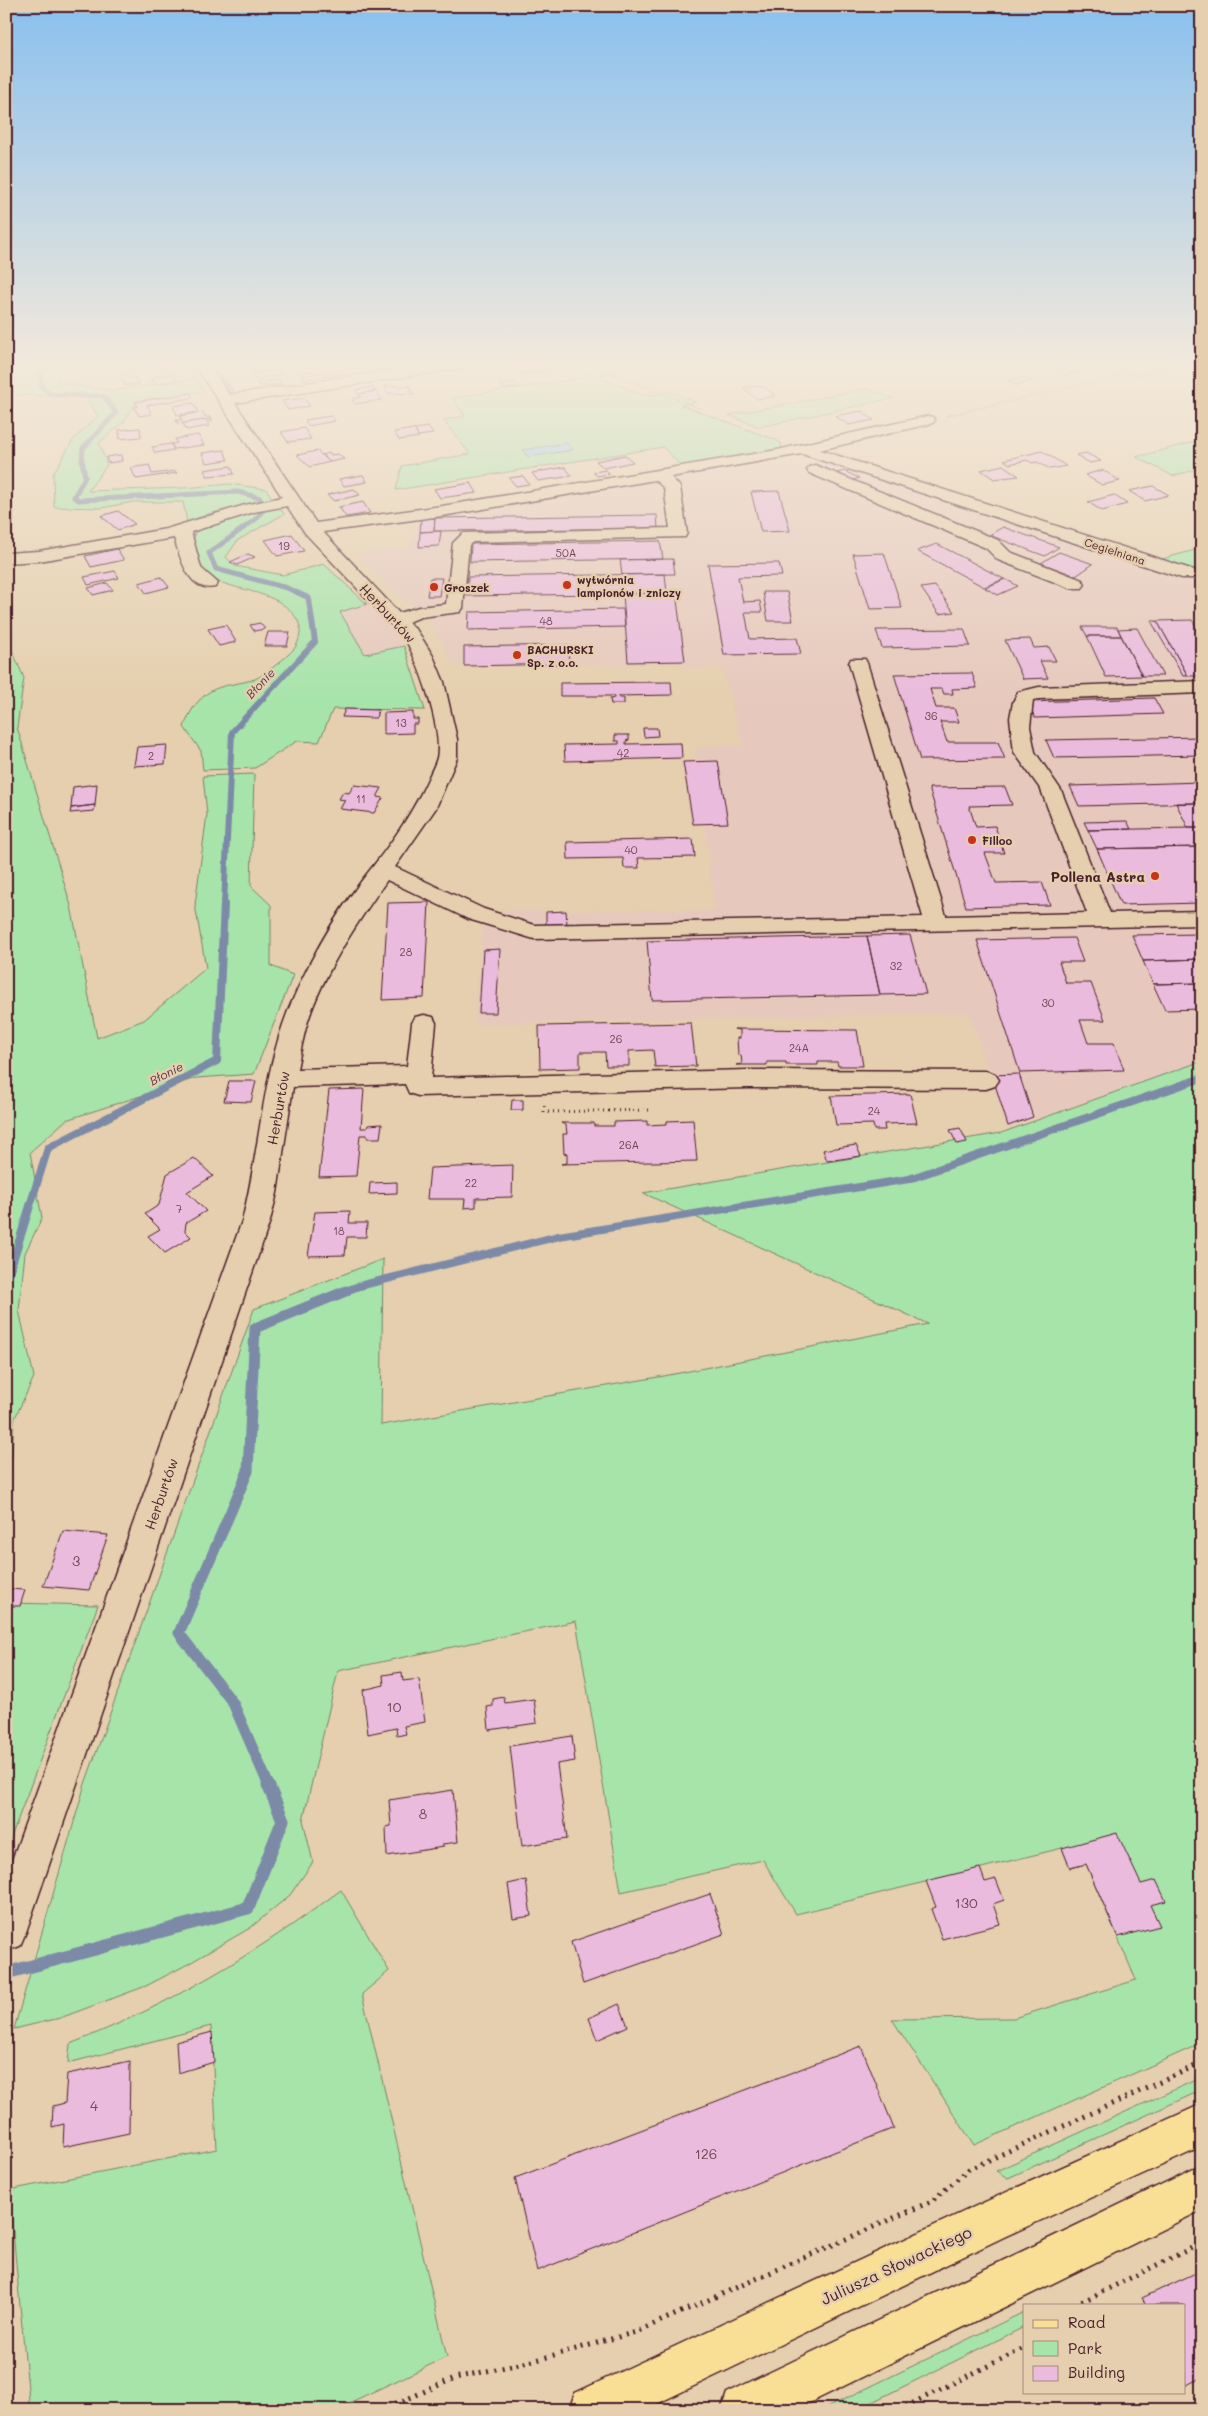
<svg xmlns="http://www.w3.org/2000/svg" width="1208" height="2416" viewBox="0 0 1208 2416" font-family="Mali,sans-serif">
<rect width="100%" height="100%" fill="#e5cfae"/>
<filter id="ink" filterUnits="userSpaceOnUse"><feTurbulence type="fractalNoise" baseFrequency=".02" numOctaves="2"/><feDisplacementMap in="SourceGraphic" scale="10" xChannelSelector="R" yChannelSelector="G"/><feConvolveMatrix kernelMatrix="1 2 1 2 8 2 1 2 1" color-interpolation-filters="sRGB"/></filter>
<g filter="url(#ink)">
<!-- built -->
<path fill="#e6c9bc" d="M822,458L1146,566L1188,579L1202,580V1061L1007,1129L969,1013L475,1024L484,911L715,910L695,748L743,745L722,668H683L684,663L455,666L422,608L407,603L355,554L411,547L418,519L752,463L789,467Z
M367,604L395,632L404,646L365,654L340,612Z"/>
<!-- green -->
<path fill="#a7e4aa" stroke="#78826a" d="M6,362H71L57,375L59,383L113,391L196,378L204,391L136,401L124,422L99,443L107,465L88,491L184,488L229,484L266,489L274,501L211,513L187,522L183,502H133L102,508L54,507L53,474L73,440L98,416L86,398L6,394Z
M573,362H596L619,371L595,376L645,396L671,392L696,402L681,405L776,440L781,443L782,448L682,467L663,447L396,490L402,466L470,454L443,420L465,416L452,398L589,377Z
M1113,362H1195L1137,376Z
M867,389L894,398L759,427L729,415Z
M1202,440V468L1173,476L1136,457Z
M279,506L284,514L238,540L226,557L235,566L283,575L324,564L367,604L340,612L365,654L404,646L425,710L333,709L319,742L297,741L255,768L203,770L201,751L184,727C189,713 197,699 211,691C223,684 241,684 255,679C263,676 288,656 294,649C300,641 302,629 298,621C272,573 181,605 195,532L226,518Z
M1202,548V580L1188,579L1155,561Z
M6,636L24,678L17,727L71,906L97,1038L144,1020L206,968L195,905L207,814L203,776L254,774L251,886L271,905V966L293,975L254,1074L196,1078L66,1120L30,1152L42,1218L25,1253L19,1310L34,1377L14,1420L10,1488L6,1497Z
M1202,1061V2043L974,2145L892,2019L1014,2018L1136,1980L1086,1864L1070,1868L1062,1848L796,1914L763,1860L621,1892L576,1621L338,1671L303,1820L313,1862L290,1895L250,1928L188,1964L146,1986L60,2018L14,2029L85,1784L254,1309L383,1259L381,1425L664,1376L928,1324L643,1193L1001,1133Z
M6,1603L98,1605L6,1851Z
M341,1890L389,1971L362,1994L447,2357L334,2410H30L9,2190L217,2149L211,2026L68,2063L70,2044C172,2004 253,1955 341,1890Z
M1202,2077V2090L1008,2178L996,2171Z
M1024,2312V2327L856,2410H822Z"/>
<!-- water -->
<path fill="#9bd1fa" stroke="#7b8aa7" d="M567,443L573,450L528,457L523,450Z"/>
<g fill="none" stroke-linecap="round" stroke-linejoin="round">
<!-- stream-far4 -->
<path stroke="#7b8aa7" stroke-width="5" d="M55,362L41,371V385L49,394L103,396L116,413L83,448L82,460L85,477L74,497L79,500L238,492L260,498L264,509L256,519L209,553L216,569L287,588L309,598V601
M211,362L217,371
M222,378L234,395L245,394"/>
<!-- stream-far3 -->
<path stroke="#7b8aa7" stroke-width="6" d="M224,905L232,732L315,642L309,600"/>
<!-- stream-far2 -->
<path stroke="#7b8aa7" stroke-width="8" d="M6,1283L48,1148L217,1061L224,904
M343,1292L359,1286L559,1236L909,1179L1202,1078"/>
<!-- stream-far1 -->
<path stroke="#7b8aa7" stroke-width="11" d="M269,1786L233,1703L179,1633L248,1471L255,1328L346,1291"/>
<!-- stream -->
<path stroke="#7b8aa7" stroke-width="13" d="M6,1973L248,1908L283,1820L268,1785"/>
</g>
<!-- building -->
<path fill="#eabbdc" stroke="#4a1f2b" d="M150,362H171L174,366L156,369Z
M245,362H266L268,365L247,368Z
M537,363L539,366H545L549,370L521,374L515,366Z
M1072,366L1081,371L1065,375L1056,370Z
M310,367L313,371L298,373L295,369Z
M279,370L283,375L255,379L252,374Z
M343,370L346,374L327,377L324,372Z
M131,372L139,384L126,386L118,375Z
M324,372L326,376L303,380L300,376Z
M173,374L177,381L157,384L150,380H154L153,377Z
M1024,377L1033,381L1017,385L1008,380Z
M279,380L282,384L266,386H259L257,382Z
M514,382L519,387L505,390L500,385Z
M385,386H409L413,394L387,393Z
M757,386L764,387L776,396L757,399L743,388Z
M373,387L376,391L358,394L355,390Z
M376,391L382,400L355,404L352,399L361,397L358,394Z
M190,393L193,398L147,405L152,414L139,416L134,407L138,406L135,402Z
M304,398L310,406L288,410L282,401Z
M193,403L198,412L177,415L173,406Z
M861,411L874,420L849,425L835,416Z
M203,412L205,417H210L211,419L178,424L176,420H182L180,416Z
M331,416L335,421L308,426L305,420Z
M211,419L213,421L207,422L209,426L186,430L183,423Z
M428,427L433,434L418,436L414,429Z
M140,428L141,437L120,439L119,430Z
M304,428L311,439L288,442L281,432Z
M414,429L419,437L399,440L394,432Z
M198,435L204,445L174,449L171,444L177,443L175,439Z
M171,444L174,450L155,453L152,447Z
M224,450L228,460L206,463L202,453Z
M317,451L330,462L310,467L297,455Z
M1042,451L1066,466L1050,469L1037,462L1032,463L1027,460L1010,464L1004,460Z
M329,453L331,455L338,454L344,459L330,462L322,455Z
M1086,453L1101,461L1090,463L1076,455Z
M121,455L122,461L108,463L106,457Z
M625,455L633,462L604,468L596,461Z
M149,465L152,474L175,471L177,473L136,479L131,468Z
M1003,465L1019,476L994,479L981,470Z
M231,466L234,474L207,476L204,470Z
M565,467L572,476L538,481L532,473Z
M606,470L610,474L597,476L593,472Z
M1103,470L1120,481L1102,485L1085,475Z
M844,471L859,478L849,482L833,474Z
M363,475L367,482L344,486L339,479Z
M523,476L529,484L516,486L509,478Z
M471,483L477,493L440,498L434,489Z
M1153,486L1169,495L1145,501L1129,491Z
M354,489L360,495L334,501L327,495Z
M779,491L790,531L761,532L751,492Z
M1114,495L1127,504L1102,511L1088,502Z
M363,502L370,513L346,517L339,507Z
M118,511L135,524L118,530L101,516Z
M657,515L658,528L434,531L435,518Z
M435,518L434,531L420,532L421,519Z
M1003,527L1059,547L1045,556L989,535Z
M441,531L439,546L419,547L420,532Z
M292,534L304,551L277,556L265,540Z
M660,541L663,559L470,562L471,544Z
M937,544L1004,579L984,587L917,551Z
M117,549L124,560L91,567L85,556Z
M1059,552L1093,564L1076,576L1041,563Z
M884,553L902,608L870,609L853,554Z
M248,554L255,557L237,565L230,562Z
M673,559L675,574L622,575L620,560Z
M779,563L782,576L738,577L743,602L760,601L762,612H745L750,639L797,638L801,654L724,655L708,564Z
M115,571L119,578L88,585L84,577Z
M665,574L667,593L467,596L468,577Z
M161,577L169,587L146,593L139,583Z
M430,578H442L439,596H427Z
M1005,579L1018,586L998,595L985,588Z
M107,583L113,590L93,595L88,588Z
M935,586L954,612L939,614L921,588Z
M763,592H787L793,621H768Z
M667,593H676L685,661L628,662L623,594Z
M623,609L625,627L468,630L469,612Z
M1192,620L1202,636V676H1188L1157,621Z
M1151,621H1157L1188,676H1183Z
M260,623L265,629L254,631L250,625Z
M226,625L236,642L219,646L208,629Z
M1082,627H1117L1121,636H1087Z
M1137,628L1163,676H1142L1118,629Z
M964,629L970,646L882,648L876,630Z
M268,632H290L287,646H264Z
M1087,636H1121L1142,676L1106,677Z
M1030,639L1034,648L1049,647L1056,661H1040L1048,678L1023,679L1005,640Z
M568,645L569,664L464,666V647Z
M972,673L977,688L952,689L953,694H944L942,689H930L936,708H954L959,722H940L947,742H998L1005,759L920,760L894,674Z
M671,682L672,695L619,696V698H624V704H611L610,699L614,698V696H560V683Z
M1154,698L1163,714L1035,718L1028,702Z
M345,709L378,710L376,718L342,717Z
M413,712V719H418V724H413V733L384,734V713Z
M643,728H657L658,736L644,737Z
M615,735H629V740L626,741V744L681,743L682,758L565,761L564,745L619,744V741H615Z
M1202,737V755L1054,758L1046,740Z
M167,745L165,764L134,766L137,747Z
M718,761L728,823L693,824L683,762Z
M1202,782V803L1079,806L1070,786Z
M97,784L95,805L71,808L73,787Z
M354,785L382,788L377,797L383,798L374,813L340,809L345,800L339,799L343,792L349,793Z
M1005,787L1012,805L969,806L976,827L995,826L1004,853H985L996,883L1042,882L1050,905L966,907L929,788Z
M1176,803H1202V828H1188Z
M95,805L94,811L70,813L71,808Z
M1127,821L1131,829L1088,830L1084,822Z
M1188,828H1202V847L1097,849L1088,830Z
M693,839L695,857L638,858L639,868H624L623,858L568,859L567,842Z
M1202,847V903L1121,905L1097,849Z
M429,902L424,998L382,1000L388,903Z
M566,911L567,925L546,926V912Z
M1202,934V959L1143,961L1132,935Z
M910,935L926,994L880,995L867,936Z
M867,936L880,995L652,1000L647,941Z
M1074,938L1083,962H1059L1066,983H1091L1105,1020H1080L1088,1043H1114L1124,1070L1020,1073L977,940Z
M500,949L496,1013H479L483,950Z
M1202,959V983L1153,984L1143,961Z
M1202,983V1009L1165,1010L1153,984Z
M691,1023L696,1066L655,1067L653,1050L629,1051V1066H606L605,1052H580V1068L540,1069L539,1026Z
M734,1029L857,1030L863,1066H838L837,1062H818V1065H786V1062H767V1065H736L742,1064L741,1055H738L737,1038H740V1030Z
M1019,1074L1033,1117L1008,1126L992,1075Z
M229,1081H256L251,1102L224,1101Z
M364,1089L361,1128H367L368,1125L382,1124L380,1138H367V1135H360L356,1176L319,1177L329,1090Z
M910,1094L917,1123L884,1124L885,1130H874L873,1124L836,1125L831,1096Z
M512,1100H523V1110H511Z
M693,1120L697,1161L561,1164L567,1163V1153L564,1154L563,1134H567L566,1125L561,1123H594V1126H614V1122L647,1121V1125L667,1124V1121Z
M960,1128L967,1142L957,1144L950,1130Z
M856,1145L861,1156L827,1161L823,1150Z
M194,1158L213,1176L187,1192L206,1211L186,1223L185,1231L191,1237L165,1253L148,1236L160,1229L145,1214L159,1205L167,1174Z
M513,1165L512,1197L476,1198V1207L464,1208L465,1199H427L430,1168Z
M397,1182V1193L369,1194L370,1183Z
M350,1211L349,1223H367L366,1237H347L345,1255L308,1256L315,1212Z
M63,1531L108,1535L89,1590L43,1586Z
M6,1589L25,1590L20,1606H6Z
M402,1672L403,1681L419,1679L425,1722L404,1726L406,1734L397,1736L396,1728L368,1734L363,1690L384,1685L383,1675Z
M504,1697L505,1703L534,1699L537,1723L489,1730L487,1707L493,1706V1699Z
M572,1736L575,1761L557,1764L567,1839L522,1846L510,1746Z
M453,1790L458,1842L443,1844V1847L387,1856L386,1827L391,1826L389,1800Z
M1117,1833L1141,1884L1156,1880L1166,1901L1150,1905L1160,1926L1118,1937L1086,1864L1070,1868L1062,1848Z
M980,1868L985,1882L996,1879L1004,1900L993,1904L1000,1924L942,1939L931,1909L936,1907L926,1881Z
M526,1880L531,1916L513,1919L508,1884Z
M710,1894L724,1934L583,1984L571,1942Z
M619,2004L628,2026L597,2040L589,2018Z
M212,2032L214,2062L178,2073L176,2042Z
M861,2046L894,2128L537,2271L515,2178Z
M130,2061L129,2133L63,2147L64,2124L52,2127L53,2106L65,2103L67,2074Z
M1202,2270V2377L1185,2386L1184,2305H1146L1142,2298Z"/>
<g fill="none" stroke-linecap="round" stroke-linejoin="round">
<!-- minor casing -->
<g stroke="#4a1f2b" stroke-width="3">
<path id="minor" d="M193,362H207L229,395L445,362H482L475,366L235,403L316,523L442,506L777,450L928,416L933,417L935,420L933,423L820,450L1194,570L1197,574L1194,578H1182L802,454L671,477L680,487L687,533L685,537L473,542L469,545L463,608L460,612L421,617L408,622L418,632L433,656L444,682L457,739V758L436,808L395,867L484,909L534,925L923,917L849,663L851,659H865L867,663L946,916L1087,913L1041,790L1014,752L1010,718L1013,702L1018,692L1039,687L1202,681V693L1039,699L1033,700L1030,727L1035,752L1061,790L1110,913L1202,911V925L534,939L468,919L387,880C357,923 323,973 307,1024C303,1038 300,1054 297,1069L407,1066L412,1023L415,1017L424,1015L433,1017L436,1023L431,1078L748,1070L986,1071L995,1074L999,1080L995,1086L986,1089L748,1088L418,1096L409,1093L405,1084L293,1087L277,1193L270,1221L26,1932L20,1946L6,1951V1877L242,1221C261,1147 262,1066 294,997C314,951 343,903 374,865C395,838 414,810 428,779C431,772 435,765 437,758C443,730 419,663 405,639L305,533L287,506L254,512L191,532L201,568L218,583L215,587C188,593 180,556 174,538L39,561L6,563V553L39,551L166,529L245,505L282,497ZM655,480L664,488L670,528L463,533L453,543L446,604L419,607L399,613L323,532L442,516Z
M815,465L998,540L1010,552L1082,580L1085,584L1082,588H1070L998,560L986,548L809,473L807,470L809,467Z"/>
</g>
<!-- major casing -->
<g stroke="#4a1f2b" stroke-width="3">
<path id="major" d="M1202,2104V2147L1006,2236L644,2410H569L575,2393L976,2206Z
M1202,2165V2210L795,2410H721L727,2393Z"/>
</g>
<!-- path-far2 -->
<path stroke="#4a1f2b" stroke-width="2" stroke-dasharray="0.5 2" stroke-linecap="butt" d="M583,362L702,409
M1106,362L1128,374
M946,416L1128,374L1191,362"/>
<!-- path-far1 -->
<path stroke="#4a1f2b" stroke-width="3" stroke-dasharray="1 4" stroke-linecap="butt" d="M544,1106V1112L652,1110"/>
<!-- path -->
<path stroke="#4a1f2b" stroke-width="5" stroke-dasharray="2 5.5" stroke-linecap="butt" d="M1075,2305L1202,2243
M382,2410L455,2378L533,2361L636,2332L932,2201L969,2169L1202,2063
M899,2410L1024,2348"/>
<!-- minor -->
<use href="#minor" fill="#e5cfae" fill-rule="evenodd"/>
<!-- major -->
<use href="#major" fill="#f9df96" fill-rule="evenodd"/>
</g>
</g>
<!-- sky -->
<linearGradient id="sky" x2="0" y2="1"><stop stop-color="#89c0ef"/><stop offset="0.52" stop-color="#f3e9db"/><stop offset="1" stop-color="#f3e9db" stop-opacity="0"/></linearGradient>
<rect width="1208" height="701" fill="url(#sky)"/>
<!-- markers -->
<g fill="#c8321e" stroke="#e5cfae" stroke-width="2">
<circle cx="567" cy="585" r="5"/>
<circle cx="434" cy="587" r="5"/>
<circle cx="517" cy="655" r="5"/>
<circle cx="972" cy="840" r="5"/>
<circle cx="1155" cy="876" r="5"/>
</g>
<g text-anchor="middle" dominant-baseline="central" stroke-width="5" stroke-linejoin="round" paint-order="stroke">
<!-- number labels -->
<g font-size="11" fill="#724657">
<text x="284" y="545">19</text>
<text x="566" y="552">50A</text>
<text x="546" y="620">48</text>
<text x="931" y="715">36</text>
<text x="401" y="722">13</text>
<text x="623" y="752">42</text>
<text x="151" y="755">2</text>
<text x="361" y="798">11</text>
<text x="631" y="849">40</text>
<text x="406" y="951">28</text>
<text x="896" y="965">32</text>
<text x="1048" y="1002">30</text>
<text x="616" y="1038">26</text>
<text x="799" y="1047">24A</text>
<text x="874" y="1110">24</text>
<text x="629" y="1144">26A</text>
<text x="471" y="1182">22</text>
<text x="179" y="1208">7</text>
<text x="339" y="1230">18</text>
</g>
<!-- far-street labels -->
<g font-size="11" fill="#4a1f2b" stroke="#e5cfae">
<text transform="translate(1115 551) rotate(18)">Cegielniana</text>
</g>
<!-- far-poi labels -->
<g font-size="11" font-weight="bold" fill="#4a1f2b" stroke="#e5cfae" text-anchor="start">
<text x="577" y="579">wytwórnia<tspan x="577" dy="13">lampionów i zniczy</tspan></text>
<text x="444" y="587">Groszek</text>
<text x="527" y="649">BACHURSKI<tspan x="527" dy="13">Sp. z o.o.</tspan></text>
<text x="982" y="840">Filloo</text>
</g>
<!-- far-water labels -->
<g font-size="12" font-style="italic" fill="#563a4a" stroke="#e5cfae">
<text transform="translate(260 683) rotate(-47)">Błonie</text>
<text transform="translate(166 1073) rotate(-27)">Błonie</text>
</g>
<!-- street labels -->
<g font-size="14" fill="#4a1f2b" stroke="#e5cfae">
<text transform="translate(388 613) rotate(47)">Herburtów</text>
<text transform="translate(278 1108) rotate(-80)">Herburtów</text>
<text transform="translate(161 1494) rotate(-71)">Herburtów</text>
</g>
<!-- poi labels -->
<g font-size="14" font-weight="bold" fill="#4a1f2b" stroke="#e5cfae" text-anchor="end">
<text x="1145" y="876">Pollena Astra</text>
</g>
<!-- near-number labels -->
<g font-size="14" fill="#724657">
<text x="76" y="1560">3</text>
<text x="394" y="1706">10</text>
<text x="423" y="1813">8</text>
<text x="966" y="1902">130</text>
<text x="94" y="2105">4</text>
<text x="706" y="2153">126</text>
</g>
<!-- near-street labels -->
<g font-size="16" fill="#4a1f2b" stroke="#e5cfae">
<text transform="translate(896 2265) rotate(-25)">Juliusza Słowackiego</text>
</g>
</g>
<!-- margin -->
<rect width="1208" height="2416" fill="none" stroke="#e5cfae" stroke-width="25"/>
<rect x="12" y="12" width="1183" height="2391" fill="none" stroke="#4a1f2b" stroke-width="2" filter="url(#ink)"/>
<!-- legend -->
<rect x="1023" y="2304" width="162" height="90" fill="#e5cfae" stroke="#a7897a"/>
<rect x="1033" y="2320" width="25" height="8" fill="#f9df96" stroke="#a7897a"/>
<text x="1068" y="2328" font-size="15" fill="#4a1f2b">Road</text>
<rect x="1033" y="2341" width="25" height="15" fill="#a7e4aa" stroke="#a7897a"/>
<text x="1068" y="2354" font-size="15" fill="#4a1f2b">Park</text>
<rect x="1033" y="2366" width="25" height="15" fill="#eabbdc" stroke="#a7897a"/>
<text x="1068" y="2378" font-size="15" fill="#4a1f2b">Building</text>
</svg>
